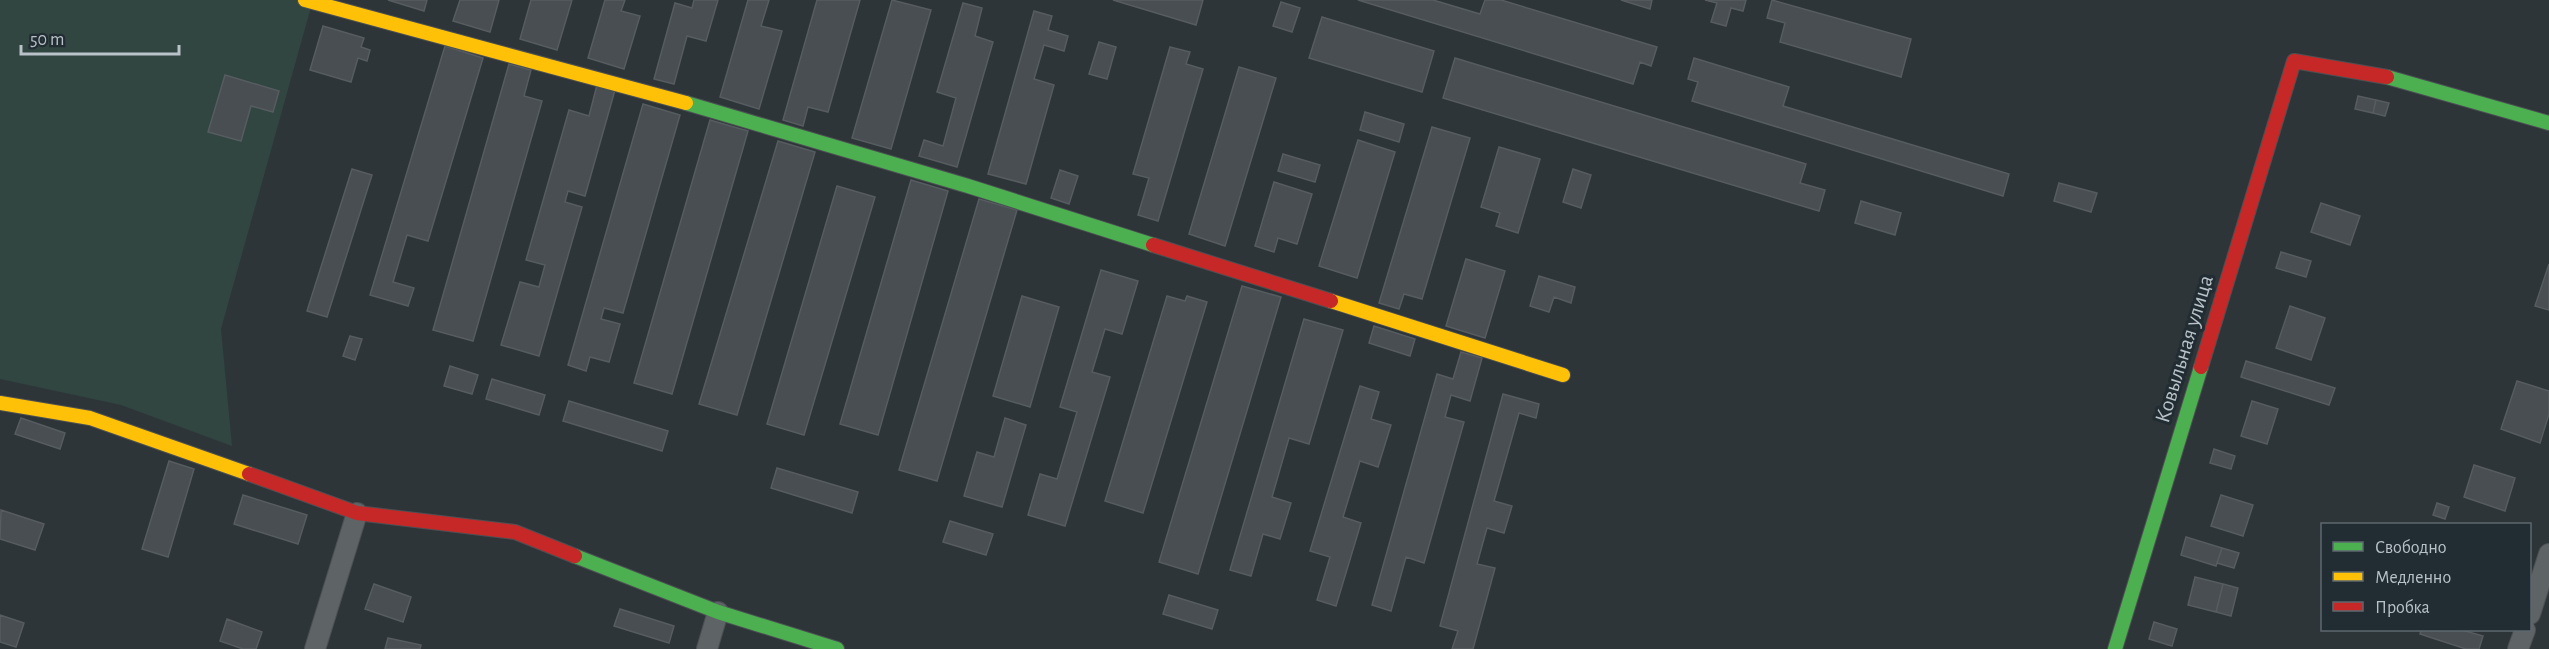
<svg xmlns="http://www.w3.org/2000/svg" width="2549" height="649" viewBox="0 0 2549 649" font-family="'Alegreya Sans',sans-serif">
<rect width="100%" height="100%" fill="#2e3539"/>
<!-- green -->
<path fill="#314541" d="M0,0H313L221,329L232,446L121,405L0,379Z"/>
<!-- building -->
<path fill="#484e52" stroke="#565c60" stroke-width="1.5" d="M388,0H427L424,11Z
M460,0H499L490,32L453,21Z
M531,0H572L557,50L520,39Z
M605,0H625L621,11L640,16L624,69L588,58Z
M694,0H718L706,41L687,36L674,84L654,79L675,3L692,8Z
M748,0H769L761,26L782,31L759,109L720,97Z
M817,0H860L828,112L808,107L803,126L783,120Z
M892,0L931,10L891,149L852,138Z
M1113,0H1203L1196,25Z
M1358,0H1433L1480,14L1485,0H1501L1657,47L1651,66L1640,62L1633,84Z
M1621,0H1652L1650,9Z
M1705,0H1746L1743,11L1731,8L1726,26L1711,22L1717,3Z
M1772,0L1911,39L1901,77L1780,42L1785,23L1767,18Z
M1281,2L1300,8L1292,32L1273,26Z
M963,3L982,8L975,36L993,42L957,167L919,156L924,140L943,146L956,98L937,92Z
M1034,11L1052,16L1048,30L1068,36L1064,51L1044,45L1034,79L1054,85L1026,184L988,174Z
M1322,17L1434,51L1422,92L1309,58Z
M323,26L364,38L361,47L370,50L367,61L358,58L351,82L310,70Z
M1099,42L1116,47L1107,79L1089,74Z
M445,46L483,58L428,241L407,235L393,282L414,288L408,306L370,295Z
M1170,47L1190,52L1186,64L1203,69L1158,221L1138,215L1149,178L1133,174Z
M1455,58L1806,164L1800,183L1825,190L1819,211L1443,98Z
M1694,58L1789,87L1783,106L2009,174L2003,196L1692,101L1698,82L1688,79Z
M509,64L531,70L524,96L542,101L473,341L433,330Z
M1239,67L1276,78L1225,246L1189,234Z
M225,75L279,91L273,112L251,106L241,141L208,132Z
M597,85L615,90L585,196L568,191L565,202L582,207L539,356L501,345L520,282L539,287L545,265L526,260L569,110L589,116Z
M2358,96L2376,100L2373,113L2355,109Z
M2376,100L2389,103L2385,116L2373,113Z
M643,104L680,115L623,313L604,308L601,319L620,324L609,362L590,357L586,371L568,365Z
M1365,112L1404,124L1399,142L1360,130Z
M710,120L748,131L672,394L634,383Z
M1432,127L1470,138L1422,299L1404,294L1399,309L1379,303Z
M1358,140L1395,152L1357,278L1319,266Z
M778,141L815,152L737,415L699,404Z
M1499,147L1540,159L1518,233L1496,226L1500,213L1481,207Z
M1283,154L1320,165L1315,182L1278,171Z
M352,169L372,175L327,317L307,311Z
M1573,169L1591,175L1581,208L1563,202Z
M1060,170L1078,176L1069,204L1051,198Z
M911,180L948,191L878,435L840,424Z
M1274,182L1312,194L1297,244L1278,238L1274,252L1255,246Z
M2059,183L2097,193L2091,212L2054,201Z
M837,186L875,197L804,435L767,424Z
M979,199L1017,210L937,481L899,470Z
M1861,201L1901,213L1895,235L1855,223Z
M2321,203L2360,216L2350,245L2311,232Z
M2281,252L2311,261L2306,277L2276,268Z
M1466,259L1505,271L1485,338L1446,326Z
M2549,264V310L2535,306Z
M1101,270L1138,281L1122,334L1105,329L1092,372L1110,377L1065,526L1028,515L1040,474L1057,479L1077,412L1060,407Z
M1539,276L1575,287L1571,303L1554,297L1549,312L1530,306Z
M1242,286L1281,297L1198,574L1159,562Z
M1022,296L1059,307L1030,407L993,396Z
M1167,296L1185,301L1187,296L1207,302L1143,513L1105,501Z
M2290,306L2325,318L2311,360L2276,348Z
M1304,319L1343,330L1309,444L1289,438L1272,497L1291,503L1280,539L1263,534L1251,576L1230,570Z
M1374,326L1415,339L1410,356L1369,343Z
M350,336L362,339L355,360L343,356Z
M1461,352L1482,358L1470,401L1451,395L1445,417L1464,422L1424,563L1406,557L1391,611L1372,605L1437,374L1453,379Z
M2246,361L2335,388L2329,405L2241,377Z
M450,366L478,375L472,394L444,386Z
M492,379L545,395L539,415L486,399Z
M2517,381L2549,391V414L2540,443L2501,429Z
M1360,386L1379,392L1371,419L1391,425L1378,467L1360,461L1343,517L1361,523L1336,606L1317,600L1330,557L1310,551Z
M1503,394L1539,404L1536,418L1519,413L1494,501L1512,506L1504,533L1487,528L1477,564L1495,568L1473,649H1452L1458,631L1440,626Z
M569,401L668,431L662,451L563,421Z
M2252,401L2278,409L2267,444L2241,436Z
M21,418L65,433L60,449L15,434Z
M1005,418L1026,425L1002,507L964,496L977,452L994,457Z
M2214,449L2235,456L2231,469L2210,463Z
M169,461L194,469L168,557L142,549Z
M2474,465L2515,478L2505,511L2464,497Z
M777,468L858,492L852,513L771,488Z
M243,495L307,515L298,544L234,524Z
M2221,495L2253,505L2243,536L2211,526Z
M2437,503L2449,507L2445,519L2433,515Z
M1,510L44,524L35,550L0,539Z
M950,521L993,534L986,555L943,542Z
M2186,537L2222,548L2216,566L2181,555Z
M2222,548L2239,553L2234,568L2217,563Z
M2195,577L2223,584L2216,612L2188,605Z
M374,584L411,597L403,622L365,609Z
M2223,584L2238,588L2231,616L2216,612Z
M1169,595L1218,610L1212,629L1163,614Z
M620,609L674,626L669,643L614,626Z
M0,615L24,623L16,647L0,642Z
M227,619L262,632L256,649H243L220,641Z
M2154,622L2177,629L2172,646L2149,639Z
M2421,630H2462L2483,636L2479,649H2466L2420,634Z
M388,638L421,645L420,649H385Z"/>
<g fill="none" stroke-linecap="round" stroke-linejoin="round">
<!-- street casing -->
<g stroke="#4c5053" stroke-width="22">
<path id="street" d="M2530,614L2549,554
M315,649L357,513
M707,649L718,612
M2518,649L2525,630"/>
</g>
<!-- fast casing -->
<g stroke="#4c5053" stroke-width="16">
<path id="fast" d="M2387,77L2549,123
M686,103L968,186L1153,245
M575,556L718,612L837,649
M2115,649L2201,367"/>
</g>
<!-- slow casing -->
<g stroke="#4c5053" stroke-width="16">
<path id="slow" d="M305,0L686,103
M1331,301L1563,375
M0,403L90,418L249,474"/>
</g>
<!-- jam casing -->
<g stroke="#4c5053" stroke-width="16">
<path id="jam" d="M1153,245L1331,301
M2201,367L2294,61L2387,77
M249,474L357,513L515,532L575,556"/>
</g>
<!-- street -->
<use href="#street" stroke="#5e6366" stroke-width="20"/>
<!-- fast -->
<use href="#fast" stroke="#4caf50" stroke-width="14"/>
<!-- slow -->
<use href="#slow" stroke="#ffc107" stroke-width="14"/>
<!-- jam -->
<use href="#jam" stroke="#c62828" stroke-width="14"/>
</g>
<g text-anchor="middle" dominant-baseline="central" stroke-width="6" stroke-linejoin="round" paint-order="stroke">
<!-- street labels -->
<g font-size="22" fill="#b9c2c8" stroke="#212c33">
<text transform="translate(2184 349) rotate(-73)">Ковыльная улица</text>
</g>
</g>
<!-- legend -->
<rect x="2321" y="523" width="210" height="108" fill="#212c33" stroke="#5e686f" stroke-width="1.5"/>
<rect x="2333" y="542" width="30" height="9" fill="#4caf50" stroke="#5e686f" stroke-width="1.5"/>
<text x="2375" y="553" font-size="18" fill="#b9c2c8">Свободно</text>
<rect x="2333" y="572" width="30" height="9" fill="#ffc107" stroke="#5e686f" stroke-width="1.5"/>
<text x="2375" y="583" font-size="18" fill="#b9c2c8">Медленно</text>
<rect x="2333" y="602" width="30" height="9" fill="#c62828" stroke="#5e686f" stroke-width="1.5"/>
<text x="2375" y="613" font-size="18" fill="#b9c2c8">Пробка</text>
<!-- scale -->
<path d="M21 45v9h158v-9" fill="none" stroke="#b9c2c8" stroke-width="3"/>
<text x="30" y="45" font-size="18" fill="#b9c2c8" stroke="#212c33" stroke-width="4.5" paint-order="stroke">50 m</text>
</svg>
